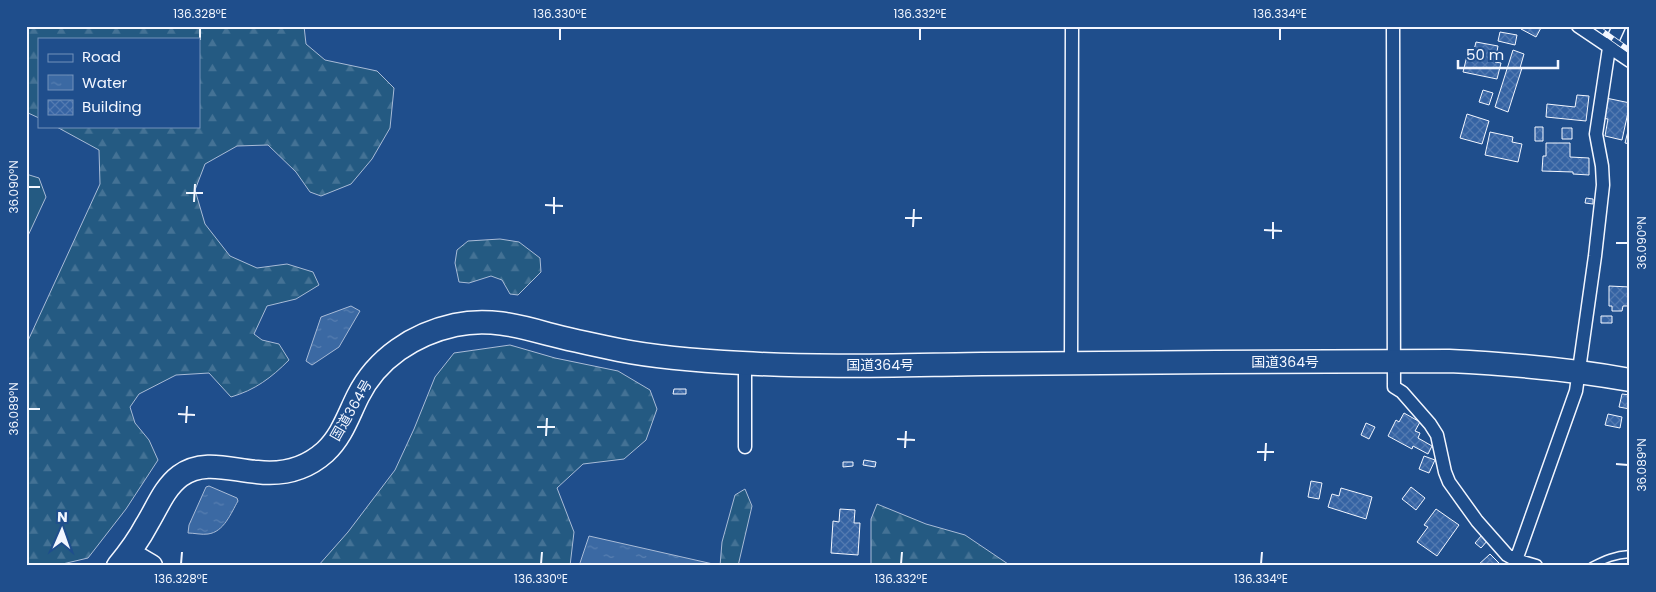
<svg xmlns="http://www.w3.org/2000/svg" width="1656" height="592" viewBox="0 0 1656 592" font-family="Poppins,'Noto Sans JP',sans-serif">
<defs>
<pattern id="forest-firs" width="22" height="20" patternUnits="userSpaceOnUse" patternTransform="scale(1.25)"><rect width="22" height="20" fill="#245a82"/><path d="M5 1l3.5 6h-7zM16 11l3.5 6h-7z" fill="#447295"/></pattern>
<pattern id="water-ripples" width="26" height="14" patternUnits="userSpaceOnUse" patternTransform="scale(1.25)"><rect width="26" height="14" fill="#3b69a3"/><path d="M2 4q2-2 4 0t4 0M15 11q2-2 4 0t4 0" fill="none" stroke="#587fb1"/></pattern>
<pattern id="building-cross-hatch" width="8" height="8" patternUnits="userSpaceOnUse" patternTransform="scale(1.25)"><rect width="8" height="8" fill="#3563a3"/><path d="M0 0l8 8M0 8l8-8" fill="none" stroke="#537ab1"/></pattern>
</defs>
<rect width="100%" height="100%" fill="#1f4e8c"/>
<!-- forest -->
<path fill="url(#forest-firs)" stroke="#a8bbd7" d="M26,26H304L306,44L325,60L377,71L394,88L390,128L372,159L351,184L321,196L310,192L296,172L268,145L237,146L205,164L195,190L205,224L230,256L257,268L287,264L313,272L319,285L296,299L267,306L254,334L262,340L279,344L289,360C271,378 255,390 231,397L209,373L176,375L139,394L130,407L135,423L149,440L158,460L126,509L88,558L54,566H26V345L100,184L99,150L55,126H199V39H39V118L26,112Z
M500,239L519,242L540,258L541,272L518,295L510,294L502,280L491,276L469,283L459,282L455,263L457,250L468,241Z
M510,345L555,358L618,371L650,390L657,409L646,440L624,459L583,464L557,488L574,532L570,566H318L348,532L395,470L414,429L435,377L454,353Z
M745,489L752,506L738,566H720L722,542L735,495Z
M877,504L926,524L965,535L1011,566H871V519Z"/>
<!-- green -->
<path fill="#245a82" stroke="#a8bbd7" d="M26,174L39,178L46,197L26,240Z"/>
<!-- water -->
<path fill="url(#water-ripples)" stroke="#a8bbd7" d="M351,306L360,311L339,347L312,365L306,361L321,317Z
M209,486L237,498L238,501C231,513 224,532 208,534C202,535 194,533 188,533L189,525L206,487Z
M589,536L713,564V566H579Z"/>
<!-- building -->
<path fill="url(#building-cross-hatch)" stroke="#f2f6ff" d="M1523,26H1542L1536,37L1521,29Z
M1500,32L1517,35L1515,45L1498,41Z
M1476,42L1498,46L1495,62L1501,63L1497,79L1463,72L1467,56L1472,58Z
M1513,50L1524,54L1520,68H1522L1508,112L1495,107Z
M1483,90L1493,93L1489,105L1479,102Z
M1577,95L1589,96L1586,121L1546,117L1547,104L1575,107Z
M1606,98L1630,103L1622,140L1605,136L1608,119L1602,118Z
M1467,114L1489,121L1482,144L1460,138Z
M1535,127H1543V141H1535Z
M1629,127H1630V144L1625,143Z
M1562,128H1572V139H1562Z
M1490,132L1513,137L1512,142L1522,144L1518,162L1485,155Z
M1546,143H1570V157L1589,158V175L1573,174V172L1542,171L1543,156H1546Z
M1586,198L1593,199V204L1585,203Z
M1609,286L1630,287V306H1623L1622,311H1612V306H1609Z
M1601,316H1612V323H1601Z
M674,389H686V394H673Z
M1622,394L1630,395V409L1619,407Z
M1404,413L1420,422L1415,431L1420,433L1418,438L1432,446L1428,454L1413,446L1412,449L1388,436L1396,420L1399,422Z
M1608,414L1622,417L1620,428L1605,425Z
M1366,423L1375,427L1369,439L1361,435Z
M1424,456L1435,460L1429,473L1419,469Z
M864,460L876,462L875,467L863,465Z
M843,462H853V466L843,467Z
M1311,481L1322,483L1319,499L1308,497Z
M1411,487L1425,498L1416,510L1402,499Z
M1341,488L1372,497L1366,519L1328,507L1332,494L1339,496Z
M840,509L855,510L854,523H860L858,555L831,553L833,521L839,522Z
M1436,509L1459,525L1437,556L1417,542L1428,527L1424,525Z
M1482,535L1488,540L1481,548L1475,543Z
M1490,554L1502,566H1477Z"/>
<g fill="none" stroke-linecap="round" stroke-linejoin="round">
<!-- lane casing -->
<g stroke="#f2f6ff" stroke-width="9">
<path id="lane" d="M1592,566C1605,559 1615,555 1630,554"/>
</g>
<!-- street casing -->
<g stroke="#f2f6ff" stroke-width="15">
<path id="street" d="M1393,26L1394,387L1402,392L1430,424L1437,435L1445,472L1449,482L1477,521L1507,555L1516,560L1536,566
M1578,26L1630,61
M745,364V447
M1071,364L1072,26
M1516,560L1576,391L1595,256L1603,185L1602,166L1596,134L1609,48L1619,26"/>
</g>
<!-- highway casing -->
<g stroke="#f2f6ff" stroke-width="25">
<path id="highway" d="M129,553L151,566
M118,566C129,553 139,539 147,524C157,508 164,488 180,476C203,459 231,470 257,472C282,475 306,469 325,452C342,436 348,416 358,396C377,358 414,334 455,325C487,318 516,325 548,334C571,340 595,345 619,350C659,358 701,361 742,363C822,368 902,365 982,364C1138,363 1293,361 1449,361C1510,364 1570,369 1630,380"/>
</g>
<!-- lane -->
<use href="#lane" stroke="#1f4e8c" stroke-width="6"/>
<!-- street -->
<use href="#street" stroke="#1f4e8c" stroke-width="12"/>
<!-- highway -->
<use href="#highway" stroke="#1f4e8c" stroke-width="22"/>
<!-- rail casing -->
<g stroke="#f2f6ff" stroke-width="5.5">
<path id="rail" d="M1595,26L1630,51"/>
</g>
<!-- rail -->
<use href="#rail" stroke="#1f4e8c" stroke-width="4" stroke-dasharray="11" stroke-linecap="butt"/>
</g>
<!-- ticks -->
<path fill="none" stroke="#f2f6ff" stroke-width="2" d="M200,40V28M560,40V28M920,40V28M1280,40V28M28,187H40M186,193H203M194,202L195,184M545,205L563,206M554,214V197M905,218H922M913,227L914,209M1264,230L1282,231M1273,239V222M1616,243H1628M28,409H40M178,414L195,415M186,423L187,406M537,427H555M546,436L547,418M897,439L915,440M905,448L906,431M1257,452H1274M1265,461L1266,443M1616,464L1628,465M181,564L182,552M541,564L542,552M901,564L902,552M1261,564L1262,552"/>
<g text-anchor="middle" dominant-baseline="central" stroke-width="4" stroke-linejoin="round" paint-order="stroke">
<!-- street labels -->
<g font-size="14" fill="#f2f6ff" stroke="#1f4e8c">
<text x="1285" y="362">国道364号</text>
<text x="880" y="365">国道364号</text>
<text transform="translate(351 410) rotate(-60)">国道364号</text>
</g>
</g>
<!-- border -->
<rect width="1656" height="592" fill="none" stroke="#1f4e8c" stroke-width="55"/>
<!-- legend -->
<rect x="38" y="38" width="162" height="90" fill="#1f4e8c" stroke="#7391ba"/>
<rect x="48" y="54" width="25" height="8" fill="#1f4e8c" stroke="#7391ba"/>
<text x="82" y="62" font-size="15" fill="#f2f6ff">Road</text>
<rect x="48" y="75" width="25" height="15" fill="url(#water-ripples)" stroke="#7391ba"/>
<text x="82" y="88" font-size="15" fill="#f2f6ff">Water</text>
<rect x="48" y="100" width="25" height="15" fill="url(#building-cross-hatch)" stroke="#7391ba"/>
<text x="82" y="112" font-size="15" fill="#f2f6ff">Building</text>
<!-- north arrow -->
<g transform="translate(62 530) rotate(2)" stroke="#1f4e8c" stroke-width="4" paint-order="stroke">
<path d="M0-4L9 19L0 12L-9 19Z" fill="#f2f6ff"/>
<text y="-8" font-size="14" font-weight="bold" text-anchor="middle" fill="#f2f6ff">N</text>
</g>
<!-- scale -->
<path d="M1458 60v8h100v-8" fill="none" stroke="#f2f6ff" stroke-width="2.5"/>
<text x="1466" y="60" font-size="15" fill="#f2f6ff" stroke="#1f4e8c" stroke-width="4" paint-order="stroke">50 m</text>
<rect x="28" y="28" width="1600" height="536" fill="none" stroke="#f2f6ff" stroke-width="2"/>
<g font-size="12" text-anchor="middle" fill="#f2f6ff">
<text x="200" y="18">136.328°E</text>
<text x="560" y="18">136.330°E</text>
<text x="920" y="18">136.332°E</text>
<text x="1280" y="18">136.334°E</text>
<text transform="translate(14 187) rotate(-90)" y="4">36.090°N</text>
<text transform="translate(1642 243) rotate(-90)" y="4">36.090°N</text>
<text transform="translate(14 409) rotate(-90)" y="4">36.089°N</text>
<text transform="translate(1642 465) rotate(-90)" y="4">36.089°N</text>
<text x="181" y="583">136.328°E</text>
<text x="541" y="583">136.330°E</text>
<text x="901" y="583">136.332°E</text>
<text x="1261" y="583">136.334°E</text>
</g>
</svg>
